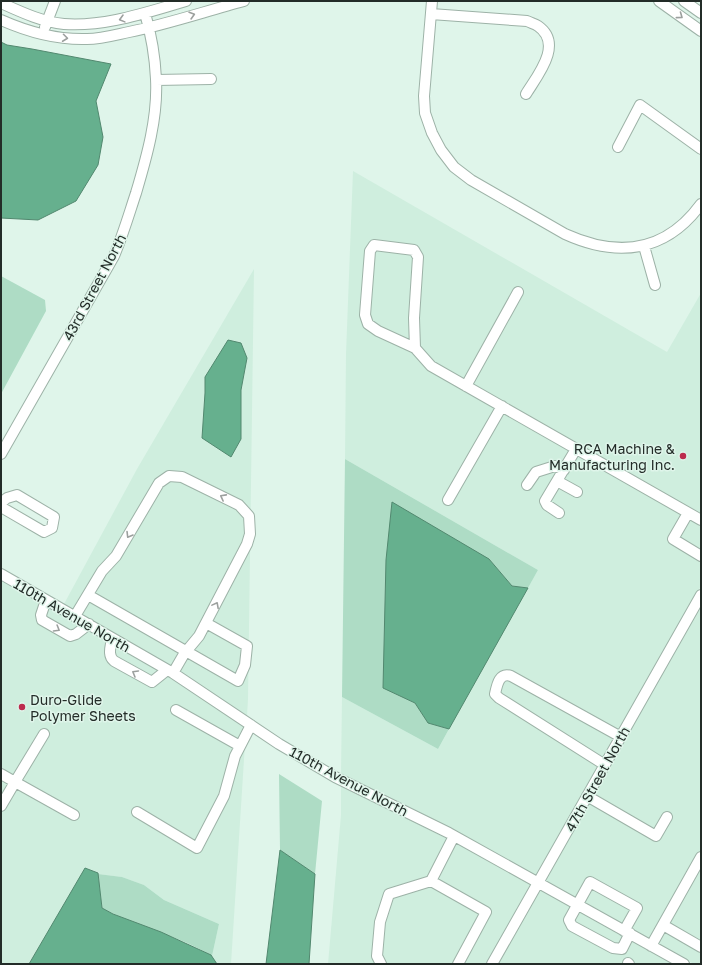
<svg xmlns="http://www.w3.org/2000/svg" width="702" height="965" viewBox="0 0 702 965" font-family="'Golos Text',sans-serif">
<rect width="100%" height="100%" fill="#dff5ea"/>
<!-- built -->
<path fill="#cfeede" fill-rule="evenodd" d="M353,171L667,352L701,293V514L430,359L425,368L701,526V586L537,876L451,829L341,775L342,697L438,749L538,570L345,459L346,354Z
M254,269L248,699L247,716L175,669L64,604L137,469ZM247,358L241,390V439L230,457L205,393V377Z
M1,580L170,677L246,728L231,964H217L212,956L219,924L164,900L144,885L122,877L98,874L97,873L86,868L29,964H1Z
M701,604V964H694L545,880Z
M341,786L446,838L532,885L487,964H328L341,815Z
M540,889L673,964H498Z"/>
<!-- green -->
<path fill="#aedcc5" d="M1,276L45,300L46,311L1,394Z
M345,459L538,570L528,588L512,586L489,559L383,687L415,703L428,723L449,729L438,749L342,697Z
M279,774L322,801L315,874L280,850Z
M98,874L122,877L144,885L164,900L219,924L212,956C178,935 137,927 102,908Z"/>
<!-- water -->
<path fill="#66b08e" stroke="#52886f" d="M1,42L7,45L32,49L111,64L96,101L103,137L98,165L76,201L38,220L1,218Z
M228,340L241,343L247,358L241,390V439L231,457L202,438L205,393V377Z
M392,502L489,559L512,586L528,588L449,729L428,723L415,703L383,688L386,560Z
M280,850L315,874L309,964H266Z
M85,868L98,873L102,908L113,914L161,932L211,955L217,964H29Z"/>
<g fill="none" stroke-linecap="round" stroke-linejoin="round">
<!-- minor casing -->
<g stroke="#9db2a7" stroke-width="12">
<path id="minor" d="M432,1L424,96L425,113L432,133L441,150L454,167L471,180L565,234C618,258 666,252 701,204
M659,1L701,31
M684,1L701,13
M1,3C21,12 42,22 64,24C106,27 147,12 186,1
M431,14L527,21C531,23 535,24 538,26C564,44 537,76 526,94
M1,20C28,32 57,40 87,39C101,39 115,35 129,32C168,24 206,11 244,1
M45,27L55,1
M156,80L211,79
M618,147L640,105L701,149
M644,246L655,285
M415,348L378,331L368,324L365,315L370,251L374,245L414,250L418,257L414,318L415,348L431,366L701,520
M466,386L518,292
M1,454L114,256C123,235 129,214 136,193C147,156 158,117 156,79C155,56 151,34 145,13
M557,481L577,492
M527,485L536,472L555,466L564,470
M448,500L502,406
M1,503L7,498L17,495L54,517L52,528L44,532L1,507
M559,513L547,505L545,501L576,449
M688,513L673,539L701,556
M1,574L173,673L279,744L335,777L449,833L684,964
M88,595L238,681L245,665L247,646L206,623
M46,600L41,615L42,620L70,636L76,634L89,624
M75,616L102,571L116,556L159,483L169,476L182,477L239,505L249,516L250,534L247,544L199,636L184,654L173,673
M112,638C111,646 107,655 114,661L152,682L167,670
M176,710L240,746
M44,734L15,782L74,815
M605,765L499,698L495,694C497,685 499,672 511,676L621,737
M1,774L15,782L1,806
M587,796L656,836L667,817
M137,812L197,848L224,796L235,756L251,725
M454,836L431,881L486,912L458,964
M663,925L701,947
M624,931L637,908L590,882L569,920L572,926L613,948L622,949L630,933
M651,946L701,857
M628,963L629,964
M381,964L377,956L380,922L389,894L431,881
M492,964L701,595"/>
</g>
<!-- minor -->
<use href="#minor" stroke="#fff" stroke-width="10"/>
</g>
<!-- one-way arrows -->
<defs><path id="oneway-chevron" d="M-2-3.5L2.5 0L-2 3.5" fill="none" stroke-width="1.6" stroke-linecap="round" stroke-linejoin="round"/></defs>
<g stroke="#9ca09e">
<use href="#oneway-chevron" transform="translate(192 15) rotate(-16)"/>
<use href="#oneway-chevron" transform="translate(680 16) rotate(36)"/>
<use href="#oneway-chevron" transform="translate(122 19) rotate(165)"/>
<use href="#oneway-chevron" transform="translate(65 38) rotate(7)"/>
<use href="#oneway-chevron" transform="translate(223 497) rotate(-152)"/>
<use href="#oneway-chevron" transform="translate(129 535) rotate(121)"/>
<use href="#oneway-chevron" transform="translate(216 605) rotate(-62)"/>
<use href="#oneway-chevron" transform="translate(57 629) rotate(31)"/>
<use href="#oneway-chevron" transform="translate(135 673) rotate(-150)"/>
</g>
<!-- markers -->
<g fill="#bc2b4d" stroke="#dff5ea" stroke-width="1.5">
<circle cx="683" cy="456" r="4"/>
<circle cx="22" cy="707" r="4"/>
</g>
<g text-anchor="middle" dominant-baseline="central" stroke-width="3" stroke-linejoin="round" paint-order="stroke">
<!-- street labels -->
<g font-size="14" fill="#232c28" stroke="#dff5ea">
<text transform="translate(94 287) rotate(-62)">43rd Street North</text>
<text transform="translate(72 615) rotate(30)">110th Avenue North</text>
<text transform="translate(597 779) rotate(-61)">47th Street North</text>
<text transform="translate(349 781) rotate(28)">110th Avenue North</text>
</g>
<!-- poi labels -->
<g font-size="14" fill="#232c28" stroke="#dff5ea" text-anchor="end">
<text x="675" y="448">RCA Machine &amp;<tspan x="675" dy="16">Manufacturing Inc.</tspan></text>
<text x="30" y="699" text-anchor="start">Duro-Glide<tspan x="30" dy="16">Polymer Sheets</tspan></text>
</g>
</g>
<!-- border -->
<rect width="702" height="965" fill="none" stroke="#232c28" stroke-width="4"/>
</svg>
